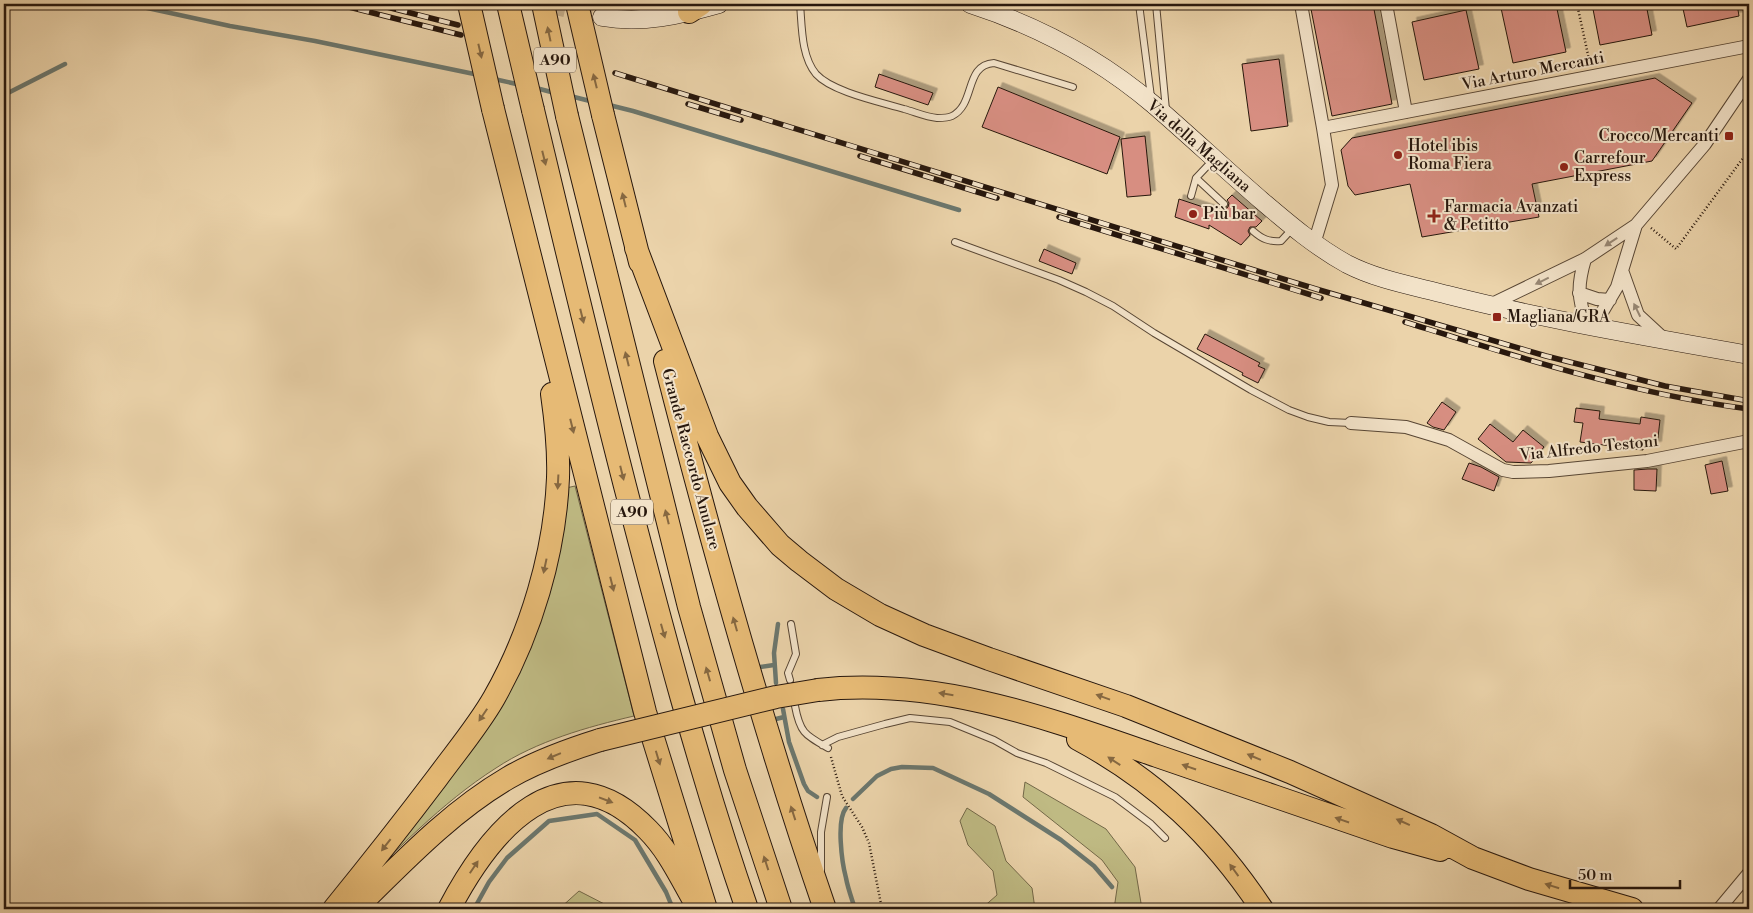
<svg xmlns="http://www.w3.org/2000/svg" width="1753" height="913" viewBox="0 0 1753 913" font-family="'Libre Bodoni',serif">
<defs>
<filter id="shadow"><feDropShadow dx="4.5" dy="-4.5" stdDeviation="0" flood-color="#0004"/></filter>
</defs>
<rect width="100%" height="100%" fill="#ebd3aa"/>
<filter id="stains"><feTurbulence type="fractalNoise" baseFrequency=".004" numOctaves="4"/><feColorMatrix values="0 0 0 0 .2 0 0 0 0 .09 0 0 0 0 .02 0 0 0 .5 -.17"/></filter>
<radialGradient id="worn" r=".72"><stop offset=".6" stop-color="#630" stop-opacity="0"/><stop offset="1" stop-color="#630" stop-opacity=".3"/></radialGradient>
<!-- green -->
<path fill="#bfba83" stroke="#736848" d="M575,486L634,716C587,727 537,741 496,768C441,803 395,852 348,898L491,707L566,488Z
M1025,782L1106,829L1135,867L1142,909H1114L1118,882L1102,860L1023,797Z
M967,808L995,826L1006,861L1032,888L1035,909H981L997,895L993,871L968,845L960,821Z
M579,891L614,909H559Z"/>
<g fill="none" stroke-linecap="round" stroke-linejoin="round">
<!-- stream -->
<path stroke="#6b776e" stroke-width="4.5" d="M129,4L230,26L315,41L479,75
M494,79L521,85
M536,88L555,93
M4,95L65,64
M570,96L594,102
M609,105L633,111L959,210
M760,667L774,665
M776,683L774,653L778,624
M783,709L789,742L804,784L808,791L817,797
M776,719L784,717
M853,799L877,776L891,769L902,767L933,768L989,794L1061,840L1094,866L1112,887
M846,808C836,820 842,863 846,878C848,889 852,899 855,909
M474,909L489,882L507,858L549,821L597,814L635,840L666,892L673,909"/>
</g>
<!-- building -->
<path fill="#d78e81" stroke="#27170d" filter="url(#shadow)" d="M1310,4H1373L1392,104L1332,116Z
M1521,4H1556L1566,52L1513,63L1501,8Z
M1592,4H1646L1652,35L1600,45Z
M1682,4H1737L1739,16L1687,27Z
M1466,10L1479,69L1424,80L1412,22Z
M1279,59L1288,126L1251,131L1242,64Z
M879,74L933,93L928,105L875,87Z
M1655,78L1692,103L1652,161L1532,184L1539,217L1422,237L1410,184L1355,195L1348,186L1341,150L1352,138Z
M998,87L1120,137L1107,174L982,127Z
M1145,136L1151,195L1127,197L1121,139Z
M1232,195L1262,221L1256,227H1250L1248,231L1250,235L1241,245L1209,225V229L1175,217L1179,199L1218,212L1221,208L1225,209L1228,207L1229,203L1227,200Z
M1044,249L1076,263L1072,274L1039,261Z
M1205,334L1260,363L1258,366L1265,369L1258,383L1242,375L1243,373L1197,349Z
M1442,402L1456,412L1444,430L1433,427L1427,423Z
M1576,408L1600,411L1599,419L1640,424L1641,417L1660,420L1657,446L1643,445V450L1580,442L1583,423L1574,422Z
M1490,424L1513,442L1523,430L1544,447L1531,463L1506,462L1478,439Z
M1722,461L1728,491L1711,494L1705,465Z
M1469,463L1481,467L1499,477L1494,491L1462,479Z
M1648,469H1657L1656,491L1634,490V470Z"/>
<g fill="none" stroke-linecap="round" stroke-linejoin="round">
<!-- secondary-tunnel -->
<path stroke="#c4ad8b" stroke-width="18" stroke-dasharray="18 9" stroke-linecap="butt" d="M548,4L602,17"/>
<!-- lane casing -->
<g stroke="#584634" stroke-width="8">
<path id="lane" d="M800,4C802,26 801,56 816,74C832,92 881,102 904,109C915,112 926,117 937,118C942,118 948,118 952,116C976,104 964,65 994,63L1073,87
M1139,4L1151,97
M1156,4L1166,110
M1213,160L1196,178L1224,204
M1191,196L1196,178
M1253,231C1262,239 1269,242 1281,241L1293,228
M955,242L1059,280L1086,292L1113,306L1154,333L1251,390L1289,410L1308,417L1329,422L1351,423
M790,680L788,673L796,654L791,624
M795,706C800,733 805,735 828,748
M822,745L838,737L885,724L910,718L950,722L994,740L1017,753L1046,763L1115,797L1151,824L1165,838
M821,870V832L827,797"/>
</g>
<!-- street casing -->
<g stroke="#584634" stroke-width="14">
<path id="street" d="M1301,4L1323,128L1332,185L1314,244
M1386,4L1406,112
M1323,128L1749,46
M1585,259C1577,286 1578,298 1587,325L1601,314L1617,287L1636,225
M1623,273L1638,315L1664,339
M1579,293L1597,299L1610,300
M1490,305L1585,259L1636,225L1705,144L1749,79
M1351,423L1406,427L1449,440L1503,470L1513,472L1549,471L1647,461L1749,441
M1719,909L1749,873"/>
</g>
<!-- secondary casing -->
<g stroke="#27170d" stroke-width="19">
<path id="secondary" d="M970,4C1038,26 1100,59 1154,105C1191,137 1226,170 1262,201C1289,224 1316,247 1347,264C1378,280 1414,286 1448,295C1547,320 1649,337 1749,355
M602,17C643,24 680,15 719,4"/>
</g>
<!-- highway casing -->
<g stroke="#27170d" stroke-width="24">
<path id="highway" d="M689,12L701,4
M493,109L645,712L706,909
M533,110C563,236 593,361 625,486C662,628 699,770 747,909
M603,115L640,262
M567,116L689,607L735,770L781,909
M636,248L707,436L730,483L747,507L780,545L799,561L836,589L880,615L924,635L989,659L1126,706L1290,772L1431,835L1473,858L1529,879L1632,909
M665,361C712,546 763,729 825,909
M818,690C936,677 1047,718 1157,756C1236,783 1314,810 1393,837L1440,850
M1078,739C1156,781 1213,835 1262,909
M334,909C369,866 403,823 437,778C456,752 478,726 494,698C531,633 555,552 558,478C559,450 556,422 552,394
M355,909C403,862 450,812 508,778C537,761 568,750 600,740
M449,909C490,831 562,741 648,830C667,849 679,874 692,897"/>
</g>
<!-- path -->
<path stroke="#27170d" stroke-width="2.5" stroke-dasharray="1 2.5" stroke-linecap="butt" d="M1577,4L1590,64
M1651,228L1676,249L1749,150
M831,757L842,796L862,827L869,843L882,909"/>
<!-- lane -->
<use href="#lane" stroke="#f2e2c8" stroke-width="6"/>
<!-- street -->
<use href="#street" stroke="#f2e2c8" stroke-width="12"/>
<!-- secondary -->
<use href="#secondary" stroke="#f2e2c8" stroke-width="18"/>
<!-- highway -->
<use href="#highway" stroke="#e6ba75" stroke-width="22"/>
<!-- rail casing -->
<g stroke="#27170d" stroke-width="5.5">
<path id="rail" d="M337,4L461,35
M375,4L458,25
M615,73L1316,289L1546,356L1665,386L1749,401
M688,104L741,120
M860,156L997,198
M1059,217L1321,298
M1405,322C1518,357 1632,394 1749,409"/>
</g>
<!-- rail -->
<use href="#rail" stroke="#f2e2c8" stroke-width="4" stroke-dasharray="11" stroke-linecap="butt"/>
<!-- highway-bridge casing -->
<g stroke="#27170d" stroke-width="24" stroke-linecap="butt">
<path id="highway-bridge" d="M469,4L493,109
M508,4L533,110
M543,4L567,116
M577,4L603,115
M600,740L776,697L818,690"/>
</g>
<!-- highway-bridge -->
<use href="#highway-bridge" stroke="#e6ba75" stroke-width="22"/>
</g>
<!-- one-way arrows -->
<defs><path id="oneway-solid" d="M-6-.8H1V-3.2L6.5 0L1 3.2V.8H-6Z" transform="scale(1.25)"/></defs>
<g fill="#866841">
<use href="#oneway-solid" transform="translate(549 34) rotate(-102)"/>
<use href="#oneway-solid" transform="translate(480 51) rotate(77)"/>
<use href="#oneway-solid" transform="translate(595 81) rotate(-104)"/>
<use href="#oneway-solid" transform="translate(544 158) rotate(76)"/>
<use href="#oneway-solid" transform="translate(624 200) rotate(-104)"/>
<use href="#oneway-solid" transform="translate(582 316) rotate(76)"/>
<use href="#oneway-solid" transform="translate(627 359) rotate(-104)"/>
<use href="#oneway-solid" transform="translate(572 426) rotate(76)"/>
<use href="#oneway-solid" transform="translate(622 473) rotate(76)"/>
<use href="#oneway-solid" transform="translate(558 482) rotate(93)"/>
<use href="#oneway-solid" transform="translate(667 517) rotate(-104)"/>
<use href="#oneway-solid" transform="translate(545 566) rotate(102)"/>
<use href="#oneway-solid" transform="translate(612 584) rotate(76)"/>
<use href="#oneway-solid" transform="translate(735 624) rotate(-106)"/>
<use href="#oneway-solid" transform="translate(663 631) rotate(74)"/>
<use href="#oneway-solid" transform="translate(708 674) rotate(-106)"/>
<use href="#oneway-solid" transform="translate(946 694) rotate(-171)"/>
<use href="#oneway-solid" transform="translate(1103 697) rotate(-160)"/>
<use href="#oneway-solid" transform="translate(483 715) rotate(124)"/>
<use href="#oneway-solid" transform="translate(554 756) rotate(157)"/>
<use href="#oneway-solid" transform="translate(1254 757) rotate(-157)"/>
<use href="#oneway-solid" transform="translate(658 758) rotate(73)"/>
<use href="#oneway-solid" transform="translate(1114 761) rotate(-147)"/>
<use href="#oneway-solid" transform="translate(1189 767) rotate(-161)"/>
<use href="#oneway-solid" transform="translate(606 800) rotate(21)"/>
<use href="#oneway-solid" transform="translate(793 813) rotate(-108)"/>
<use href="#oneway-solid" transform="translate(1342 820) rotate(-161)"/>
<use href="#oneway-solid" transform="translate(1403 822) rotate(-156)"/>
<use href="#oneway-solid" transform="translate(386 845) rotate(128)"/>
<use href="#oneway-solid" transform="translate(766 863) rotate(-108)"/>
<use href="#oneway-solid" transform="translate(474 867) rotate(-56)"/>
<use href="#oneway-solid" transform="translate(1234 870) rotate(-126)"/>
<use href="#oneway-solid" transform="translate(1552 886) rotate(-162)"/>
</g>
<g fill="#978774">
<use href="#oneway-solid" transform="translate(1611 242) rotate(147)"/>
<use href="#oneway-solid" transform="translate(1542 281) rotate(154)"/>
<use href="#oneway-solid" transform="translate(1637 310) rotate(-116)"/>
</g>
<!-- markers -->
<g fill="#8f2418" stroke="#f2e2c8" stroke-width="2">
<rect x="1724" y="131" width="10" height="10" rx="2.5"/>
<circle cx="1398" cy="155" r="5"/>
<circle cx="1564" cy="167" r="5"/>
<circle cx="1193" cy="214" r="5"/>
<path d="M1431.5 208.5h5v5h5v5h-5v5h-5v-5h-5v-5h5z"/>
<rect x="1492" y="312" width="10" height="10" rx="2.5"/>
</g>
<g text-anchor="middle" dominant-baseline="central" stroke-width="4" stroke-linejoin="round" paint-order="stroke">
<!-- shield labels -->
<g fill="#f2e2c8" stroke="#645445" stroke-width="1">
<rect x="534" y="47.5" width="42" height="25" rx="4"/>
<rect x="611" y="499.5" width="42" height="25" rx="4"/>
</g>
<g font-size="15" font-weight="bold" fill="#27170d">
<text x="555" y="60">A90</text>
<text x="632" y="512">A90</text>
</g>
<!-- street labels -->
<g font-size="16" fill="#27170d" stroke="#f2e2c8">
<text transform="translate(1533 71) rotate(-11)">Via Arturo Mercanti</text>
<text transform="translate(1199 146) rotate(41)">Via della Magliana</text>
<text transform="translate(1589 448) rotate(-6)">Via Alfredo Testoni</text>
<text transform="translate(691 459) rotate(75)">Grande Raccordo Anulare</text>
</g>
<!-- poi labels -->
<g font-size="16" fill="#27170d" stroke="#f2e2c8" text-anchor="start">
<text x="1719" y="136" text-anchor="end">Crocco/Mercanti</text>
<text x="1408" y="146">Hotel ibis<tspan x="1408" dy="18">Roma Fiera</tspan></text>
<text x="1574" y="158">Carrefour<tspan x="1574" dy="18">Express</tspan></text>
<text x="1444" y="207">Farmacia Avanzati<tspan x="1444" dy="18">&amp; Petitto</tspan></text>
<text x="1203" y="214">Più bar</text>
<text x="1507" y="317">Magliana/GRA</text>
</g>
</g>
<!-- margin -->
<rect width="1753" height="913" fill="none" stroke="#ebd3aa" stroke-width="20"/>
<rect x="5" y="5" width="1743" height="903" fill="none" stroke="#27170d" stroke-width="2.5"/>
<rect x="10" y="10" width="1733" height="893" fill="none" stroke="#27170d"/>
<!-- scale -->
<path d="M1570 880v8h110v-8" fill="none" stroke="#27170d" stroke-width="2.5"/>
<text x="1578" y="880" font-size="15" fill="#27170d" stroke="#f2e2c8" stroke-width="4" paint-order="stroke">50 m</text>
<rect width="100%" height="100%" filter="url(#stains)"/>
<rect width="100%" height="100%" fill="url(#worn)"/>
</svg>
